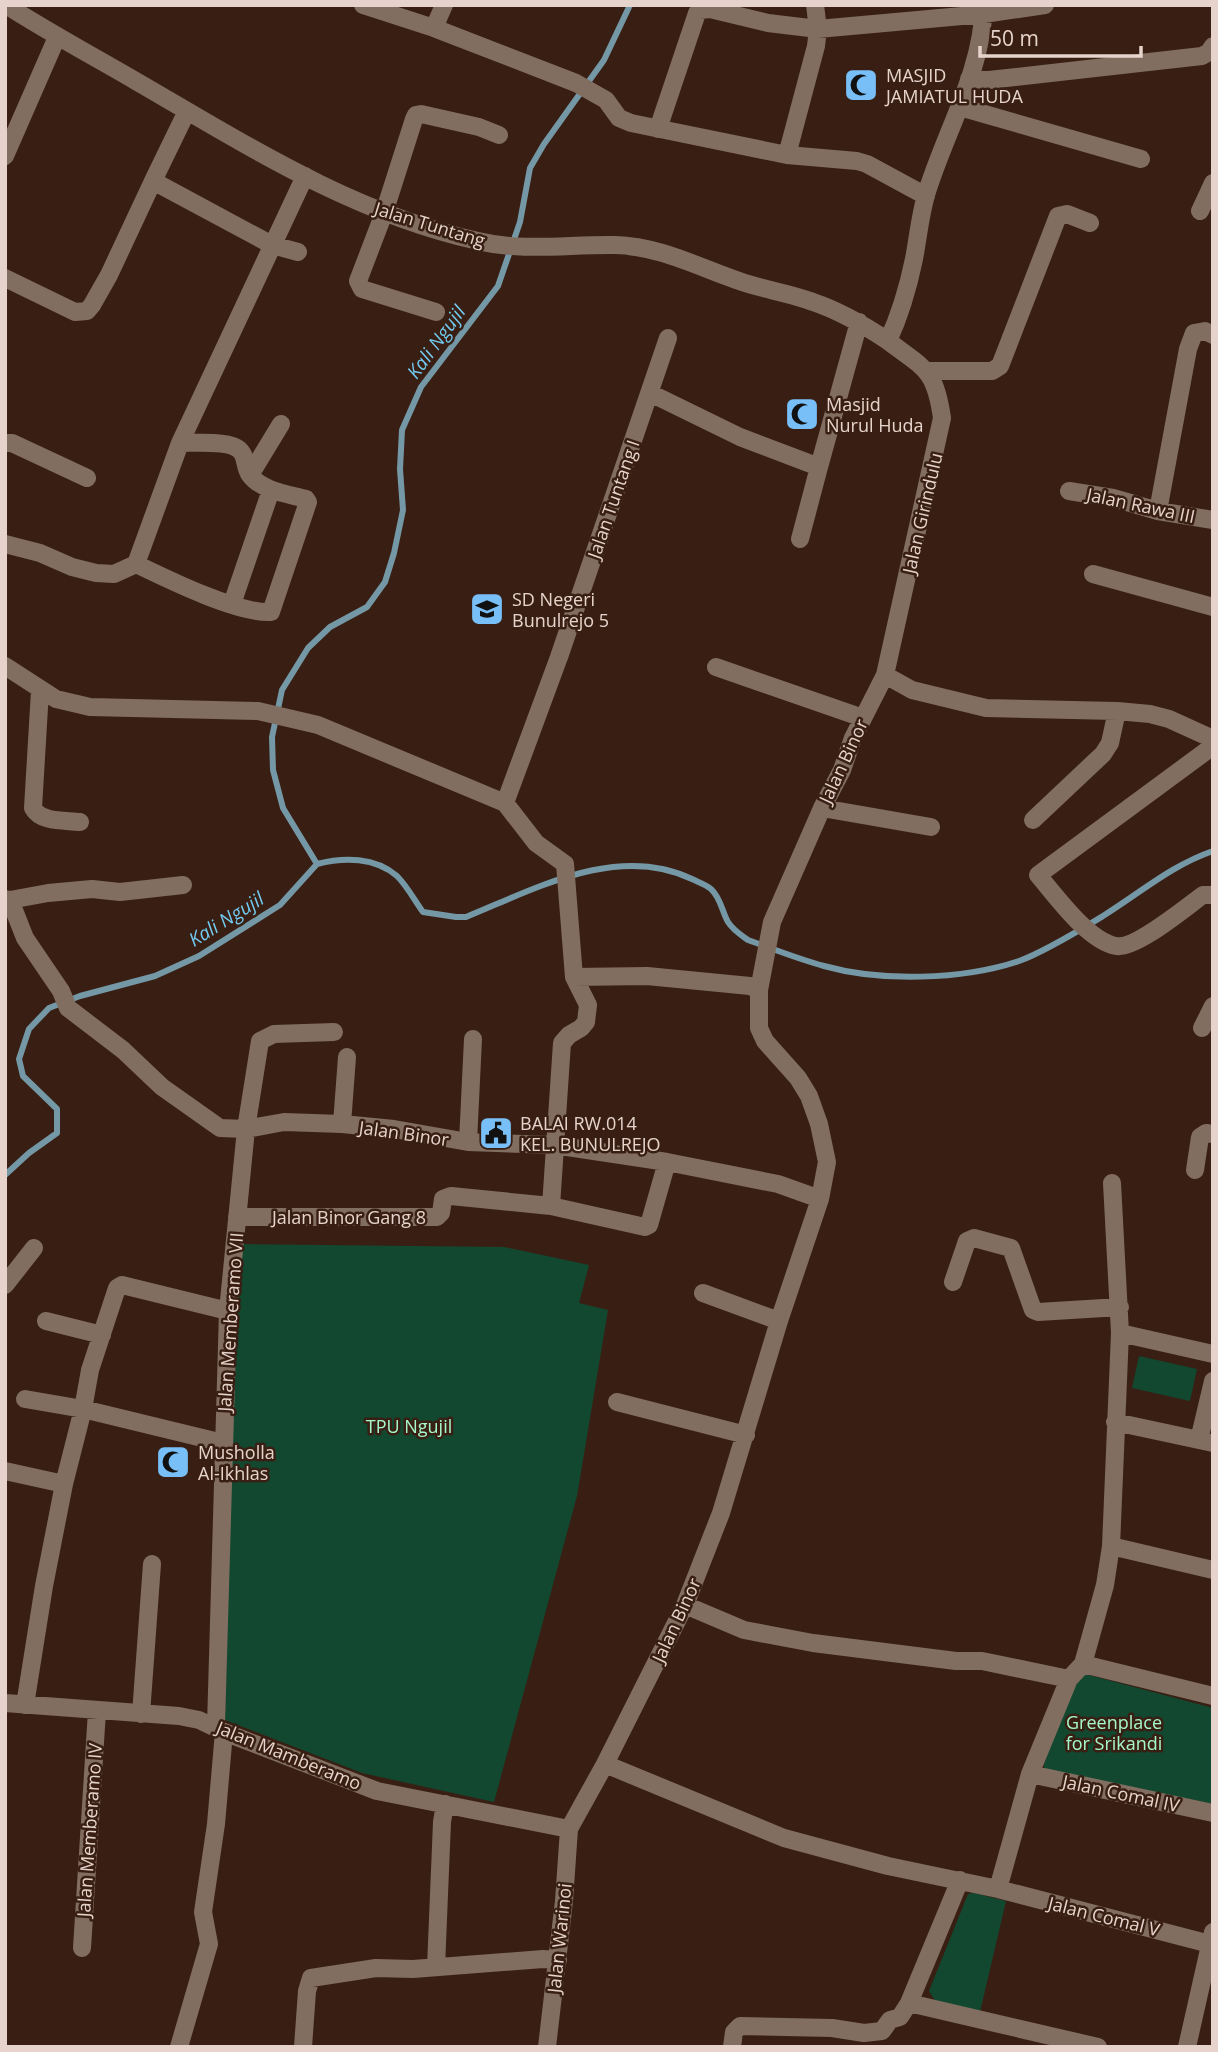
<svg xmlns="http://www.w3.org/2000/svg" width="1218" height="2052" viewBox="0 0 1218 2052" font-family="'Open Sans',sans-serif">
<rect width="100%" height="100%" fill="#391f13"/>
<!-- green -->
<path fill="#124830" d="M242,1244L504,1247L589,1265L579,1303L608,1310L577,1496L494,1802L362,1773L225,1720L234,1336Z
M1139,1356L1197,1369L1190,1401L1132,1388Z
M1085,1674L1213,1708V1804L1044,1769V1764L1074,1681Z
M974,1893L1006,1901L980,2012L936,2002L929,1991L968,1894Z"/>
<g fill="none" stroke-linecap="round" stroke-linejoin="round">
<!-- stream -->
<path stroke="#7498a6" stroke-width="6" d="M317,864C344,857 375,857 397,876C407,886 415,901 423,912L456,917H466C535,889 618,843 692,879C698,882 707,885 711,889C721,898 722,912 728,922C733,930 741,935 748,940C773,949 798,959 824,966C881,982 962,980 1019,961C1044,952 1080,930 1103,916C1140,893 1172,865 1213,851
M5,1175L29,1153L57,1133V1109L23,1076L19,1059L29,1029L49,1008L80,996L155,976L199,956L280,905L317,864L283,808L273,770L272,737L282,690L308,648L330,627L367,607L385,582L394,553L403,510L400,469L402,430L421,387L498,286L520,222L530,168L544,144L604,60L630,5"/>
<!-- minor -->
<path stroke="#816e60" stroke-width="18" d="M6,5C48,32 91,55 134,80C243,143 353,214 478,241C524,252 569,244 615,245C660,246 700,268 742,282C765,290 790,293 813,302C840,311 864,325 888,341
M363,5L434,28L576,83L606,100L619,118L631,123L787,155L857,161L867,164L926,196
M984,5C982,73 945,132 926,195C920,216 918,238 914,259C908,288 900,315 888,341C925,369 935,369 942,418L885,675L912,690L986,708L1117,711L1150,714L1169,719L1213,739
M434,28L444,5
M969,79L989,80L1202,56L1209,52L1213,46
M960,107L1141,159
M187,111L153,181L272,245L298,252
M658,129L697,13L700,10L710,9L768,23L818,29L984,14L1045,5
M787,155L816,46L818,29L815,5
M5,156L57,37
M1200,211L1213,183
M5,278L75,312L87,311L92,305L109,275L153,181
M436,312L362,289L358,281L384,213L414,119L416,115L421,114L479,127L499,135
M928,371H992L1000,366L1058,216L1067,214L1090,223
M650,393L740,437L819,467L859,322
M5,443H12L87,478
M250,475L281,424
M1069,491L1113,498L1158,511L1213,520
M1158,511L1188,349L1194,333L1205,331L1213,335
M800,539L819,467
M5,544L40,553L72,567L96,573L114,574L136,564C167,579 238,614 271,612L308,502L306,499C288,494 262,491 250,475C243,466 248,453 235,447C224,441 194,443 180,443
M136,564L180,443L305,176
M1093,574L1213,607
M232,604L271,490
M5,666L56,699L90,707L258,711L318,725L505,803L536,843L565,864L574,977L588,1005L586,1022L581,1028L569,1035L562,1043L551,1206L451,1196L443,1199L441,1213L437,1217H237
M716,667L863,718
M40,691L33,808C41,823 66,820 80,822
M1213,746L1038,875C1056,896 1088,941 1116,946C1135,950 1186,907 1203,895H1213
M505,803L559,657L668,338
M822,808L931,827
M1033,820L1103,754L1110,743L1117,711
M5,899L10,900L25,938L61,991L68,1008L123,1050L162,1087L220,1128L246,1129L284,1122L342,1124L394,1129L468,1142L554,1145L667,1162L778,1184L820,1199
M10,900L48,893L92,889L120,892L183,885
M574,977L647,976L750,986L759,990
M1202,1028L1213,1006
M342,1124L347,1057
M468,1142L473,1039
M1195,1170L1200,1137L1206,1133L1213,1134
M551,1206L645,1227L649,1225L667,1162
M953,1282L967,1241L974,1238L1011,1248L1033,1310L1038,1312L1120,1307
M5,1285L34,1248
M703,1293L779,1321
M46,1321L102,1335
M1120,1333L1213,1354
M25,1399L83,1409L223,1443
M617,1402L746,1435
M1115,1422L1213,1443
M1199,1440L1213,1381
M5,1471L64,1484
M1111,1546L1213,1570
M685,1605L744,1630L813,1643L956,1661H982L1069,1679
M1083,1664L1213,1696
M5,1703L179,1716L199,1720L224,1732L377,1791L569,1829
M25,1705L44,1586L64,1484L83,1409L90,1370L117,1288L122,1285L228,1311
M141,1714L152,1564
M216,1726L228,1311L246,1129L260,1041L274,1034L334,1032
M605,1764L784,1838L888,1866L998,1889L1210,1944
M1030,1774L1213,1813
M998,1889L1030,1774L1069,1679L1083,1664L1105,1585L1111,1546L1120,1333L1112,1183
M82,1948L97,1711
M436,1967L442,1822L445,1804
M909,2003L1098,2047
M179,2047L209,1944L203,1912L216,1824L224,1732
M303,2047L307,1991L311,1978L376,1968L413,1969L543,1959L558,1960
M547,2047L564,1901L569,1829L605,1764L685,1605L721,1513L779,1321L820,1199L827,1162L819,1124L809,1096L798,1078L765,1041L759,1028V990L772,922L822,808L842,770L853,738L885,675
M732,2047L734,2032L740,2026L832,2028L864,2033L882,2031L890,2020L900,2017L909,2003L960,1880
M1187,2047L1213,1932"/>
</g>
<!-- icons -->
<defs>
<g id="mosque-square" transform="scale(1.75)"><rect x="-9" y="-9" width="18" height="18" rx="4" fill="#78bff7" stroke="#391f13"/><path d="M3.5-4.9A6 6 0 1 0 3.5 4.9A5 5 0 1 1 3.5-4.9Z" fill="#111"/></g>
<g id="school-square" transform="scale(1.75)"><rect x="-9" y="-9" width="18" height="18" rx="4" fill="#78bff7" stroke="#391f13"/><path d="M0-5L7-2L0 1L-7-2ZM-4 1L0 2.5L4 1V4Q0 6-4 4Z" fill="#111"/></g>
<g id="civic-square" transform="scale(1.75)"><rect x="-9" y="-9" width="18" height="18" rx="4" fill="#78bff7" stroke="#391f13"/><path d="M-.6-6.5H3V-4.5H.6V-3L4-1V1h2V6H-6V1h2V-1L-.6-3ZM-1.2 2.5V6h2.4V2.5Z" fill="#111"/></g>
</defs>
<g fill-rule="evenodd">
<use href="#mosque-square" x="861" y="85"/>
<use href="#mosque-square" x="802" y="414"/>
<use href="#school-square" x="487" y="609"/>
<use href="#civic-square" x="496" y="1133"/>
<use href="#mosque-square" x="173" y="1462"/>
</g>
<g text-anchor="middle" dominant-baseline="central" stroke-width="5" stroke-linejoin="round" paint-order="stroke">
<!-- poi labels -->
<g font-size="18" fill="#e6d4cc" stroke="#391f13" text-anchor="start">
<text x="886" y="75">MASJID<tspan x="886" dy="21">JAMIATUL HUDA</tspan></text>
<text x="826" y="404">Masjid<tspan x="826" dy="21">Nurul Huda</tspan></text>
<text x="512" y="599">SD Negeri<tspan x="512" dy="21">Bunulrejo 5</tspan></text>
<text x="520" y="1123">BALAI RW.014<tspan x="520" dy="21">KEL. BUNULREJO</tspan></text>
<text x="198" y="1452">Musholla<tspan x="198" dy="21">Al-Ikhlas</tspan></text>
</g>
<!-- street labels -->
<g font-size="18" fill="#e6d4cc" stroke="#391f13">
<text transform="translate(430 224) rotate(17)">Jalan Tuntang</text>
<text transform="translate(613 499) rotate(-71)">Jalan Tuntang I</text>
<text transform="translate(1141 505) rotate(12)">Jalan Rawa III</text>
<text transform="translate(922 513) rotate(-77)">Jalan Girindulu</text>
<text transform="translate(843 761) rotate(-65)">Jalan Binor</text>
<text transform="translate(404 1133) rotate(8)">Jalan Binor</text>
<text x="349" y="1217">Jalan Binor Gang 8</text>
<text transform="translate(230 1322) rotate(-86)">Jalan Memberamo VII</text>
<text transform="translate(676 1620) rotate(-65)">Jalan Binor</text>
<text transform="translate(289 1755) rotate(22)">Jalan Mamberamo</text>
<text transform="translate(1121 1793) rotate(12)">Jalan Comal IV</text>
<text transform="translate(89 1830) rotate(-86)">Jalan Memberamo IV</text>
<text transform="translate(1104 1916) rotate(14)">Jalan Comal V</text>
<text transform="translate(559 1938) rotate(-84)">Jalan Warinoi</text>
</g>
<!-- park labels -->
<g font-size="18" fill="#a5f8cb" stroke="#391f13">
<text x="409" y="1426">TPU Ngujil</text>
<text x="1114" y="1722">Greenplace<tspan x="1114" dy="21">for Srikandi</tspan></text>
</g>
<!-- water labels -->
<g font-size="19" font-style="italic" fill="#72ccf2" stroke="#391f13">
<text transform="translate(436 342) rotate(-54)">Kali Ngujil</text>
<text transform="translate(226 919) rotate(-32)">Kali Ngujil</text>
</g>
</g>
<!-- border -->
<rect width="1218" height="2052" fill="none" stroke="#e6d4cc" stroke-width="14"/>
<!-- scale -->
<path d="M980 46v10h161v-10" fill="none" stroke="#e6d4cc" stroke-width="3.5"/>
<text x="990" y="46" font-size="21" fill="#e6d4cc" stroke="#391f13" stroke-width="5" paint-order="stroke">50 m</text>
</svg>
